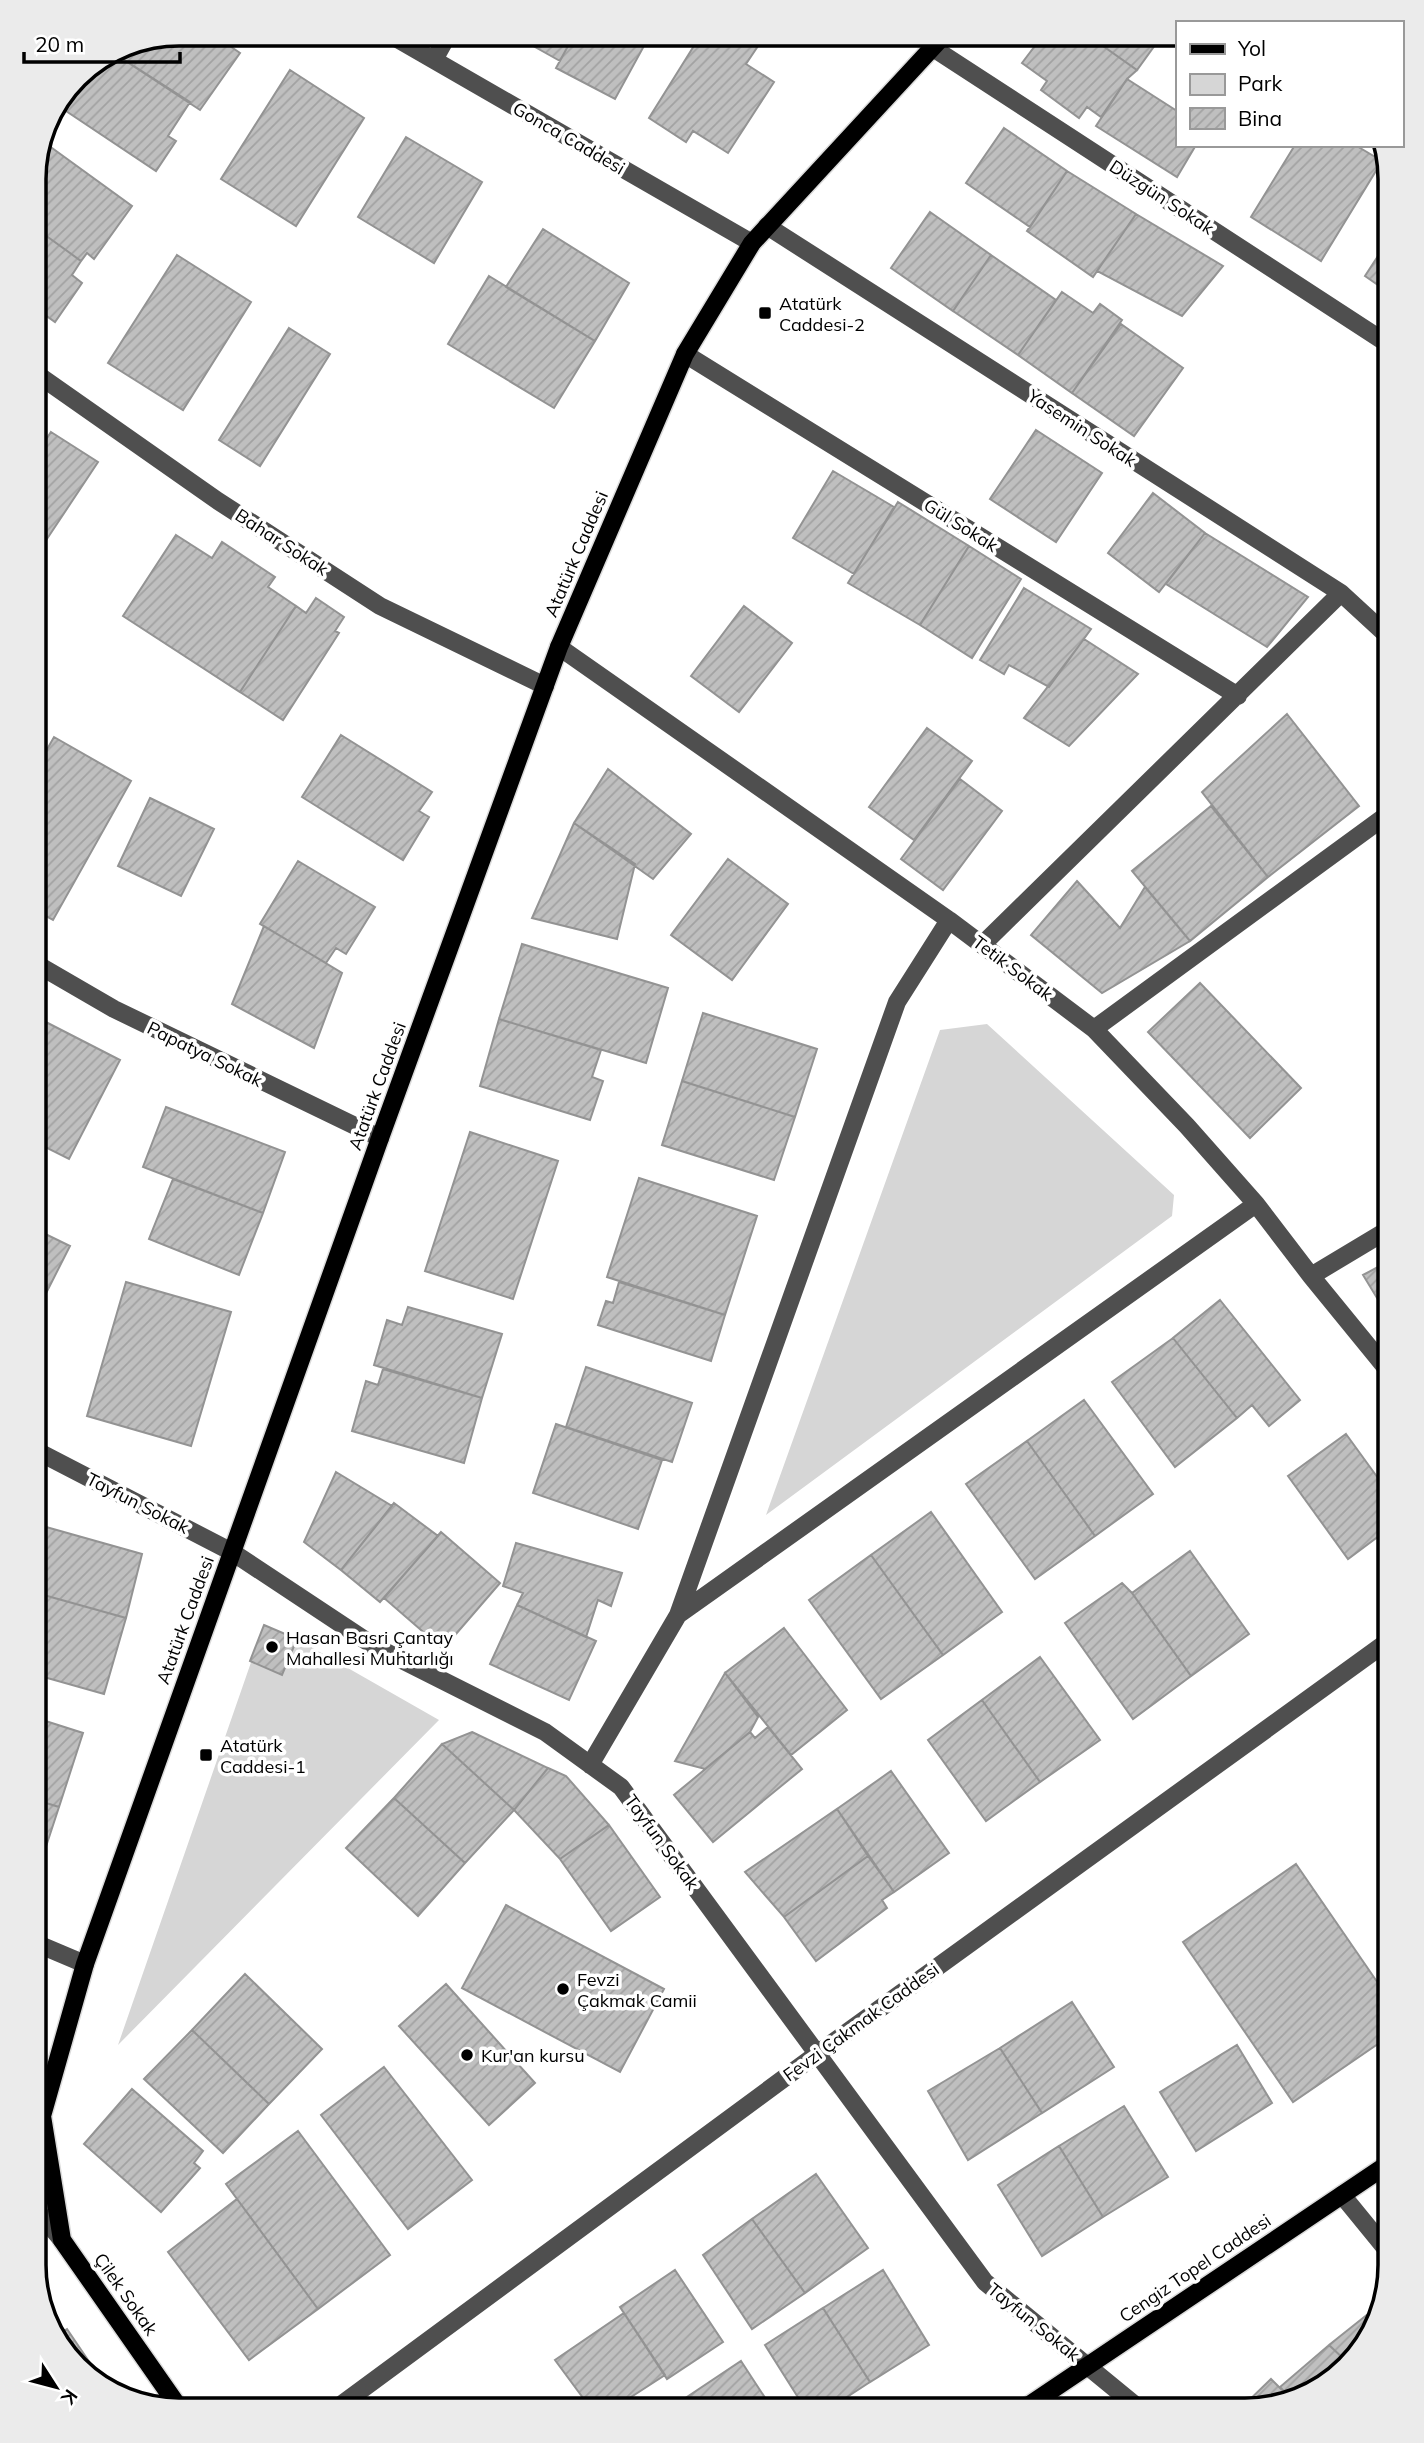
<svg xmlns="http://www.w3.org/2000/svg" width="1424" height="2443" viewBox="0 0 1424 2443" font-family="Mulish,sans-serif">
<defs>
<pattern id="building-hatch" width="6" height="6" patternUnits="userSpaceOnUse" patternTransform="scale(1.75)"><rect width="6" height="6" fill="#bfbfbf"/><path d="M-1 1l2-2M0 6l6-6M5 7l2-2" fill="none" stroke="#a2a2a2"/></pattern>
</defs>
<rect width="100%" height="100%" fill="#fff"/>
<!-- park -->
<path fill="#d6d6d6" d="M987,1024L1174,1195L1172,1216L766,1515L940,1030Z
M264,1625L297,1639L439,1720L118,2045Z"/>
<!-- building -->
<path fill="url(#building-hatch)" stroke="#939393" stroke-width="2" d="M179,33H211L240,53L200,110L112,52L123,44Z
M510,33H575L560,61Z
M575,33H651L615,99L556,68Z
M702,33H737L758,46L746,64L774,82L728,153L693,131L686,142L649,118Z
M802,33H825L814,45Z
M1044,34H1055L1065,41L1070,34H1086L1137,70L1127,79L1101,117L1087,107L1079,118L1041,90L1047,81L1022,63Z
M1086,34H1163L1137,70Z
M112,52L190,102L168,136L176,141L156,171L63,109L94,64Z
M290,70L364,118L296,226L221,179Z
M1127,79L1177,111V145H1196L1177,177L1096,126Z
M1004,128L1067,171L1030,227L966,183Z
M406,137L482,182L434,263L358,217Z
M41,140L132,206L94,259L87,253L81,261L34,227V170Z
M1295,145H1355L1382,161L1321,261L1251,217Z
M1067,171L1136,214L1093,277L1027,231Z
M930,212L991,255L953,311L891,268Z
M1136,214L1223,266L1182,316L1097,271Z
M34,227L81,261L72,275L82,283L55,322L34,307Z
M543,229L629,283L595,341L506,287Z
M1391,236V294L1365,276Z
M177,255L251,302L183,410L108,363Z
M991,255L1056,300L1018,355L953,311Z
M489,276L595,341L554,408L448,344Z
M1062,292L1093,313L1100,304L1122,320L1072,393L1018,355Z
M1121,324L1183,368L1134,436L1072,393Z
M289,328L330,354L260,466L219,440Z
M1036,430L1102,473L1056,542L990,499Z
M51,432L98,462L33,560L34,458Z
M833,471L894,507L854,574L793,538Z
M1153,493L1205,533L1159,592L1108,553Z
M898,502L969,546L920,625L848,583Z
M1205,533L1308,597L1267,647L1166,584Z
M176,535L212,558L222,542L275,577L268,587L296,606L240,692L123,616Z
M969,546L1021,579L972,658L920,625Z
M1024,588L1091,629L1049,687L1009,665L1004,674L980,660Z
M316,598L344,617L335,631L339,633L283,720L240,692L296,606L306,613Z
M744,606L792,643L739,712L691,676Z
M1084,639L1138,674L1069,746L1024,718Z
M1287,714L1359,806L1268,877L1202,792Z
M927,728L972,761L914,840L869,807Z
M341,735L432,792L419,811L429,817L403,860L302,797Z
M54,737L131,781L53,920L33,909V774Z
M608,769L691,834L653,879L574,823Z
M960,779L1002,811L943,890L901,859Z
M150,798L214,829L181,896L118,866Z
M1211,806L1268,877L1190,941L1132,871Z
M574,823L635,864L617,939L532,918Z
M728,859L788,904L732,980L671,935Z
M298,861L375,907L346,954L336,948L326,963L260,924Z
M1077,881L1120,928L1145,887L1190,941L1102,993L1031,935Z
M264,926L342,973L314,1048L232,1004Z
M522,944L668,988L646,1063L499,1019Z
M1200,983L1301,1088L1250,1138L1148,1032Z
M703,1013L817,1049L795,1117L682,1081Z
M38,1018L120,1060L69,1159L33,1141V1027Z
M499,1019L601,1050L592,1077L603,1081L590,1120L480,1086Z
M1391,1071V1097L1379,1079Z
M682,1081L795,1117L774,1180L662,1145Z
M166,1107L285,1152L263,1213L143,1167Z
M470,1132L558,1161L513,1299L425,1271Z
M639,1178L757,1216L725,1315L607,1277Z
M173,1179L263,1213L239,1275L149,1239Z
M33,1228L70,1246L33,1319Z
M1391,1260V1321L1363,1275Z
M126,1282L231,1312L191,1446L87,1416Z
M619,1282L725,1315L711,1361L598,1325L606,1301L613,1303Z
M1220,1300L1300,1400L1269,1426L1252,1405L1237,1418L1173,1338Z
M408,1307L502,1334L482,1398L374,1365L387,1320L402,1325Z
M1173,1338L1237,1418L1175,1467L1112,1382Z
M586,1367L692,1403L672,1462L566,1427Z
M383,1369L482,1398L464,1463L352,1431L366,1381L378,1385Z
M1084,1400L1153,1494L1095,1536L1027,1441Z
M556,1424L662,1460L638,1529L533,1493Z
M1346,1434L1391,1496V1527L1348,1559L1288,1476Z
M1027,1441L1095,1536L1035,1579L966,1484Z
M336,1472L392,1506L341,1570L304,1542Z
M394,1503L438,1536L380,1602L341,1570Z
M931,1512L1002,1612L943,1655L871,1555Z
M39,1525L142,1554L126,1618L33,1592V1544Z
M441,1532L500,1583L443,1649L384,1598Z
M516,1543L622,1573L611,1606L598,1600L586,1637L517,1605L523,1593L503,1586Z
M1190,1551L1249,1634L1191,1676L1132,1593Z
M871,1555L943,1655L881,1699L809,1600Z
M1122,1583L1132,1593L1191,1676L1133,1719L1065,1623Z
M33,1592L126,1618L104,1694L33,1674Z
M517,1605L596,1641L569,1700L490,1664Z
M264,1625L297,1639L282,1675L250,1661Z
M784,1628L847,1710L791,1755L725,1673Z
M1040,1657L1100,1740L1040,1782L982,1700Z
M725,1673L758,1717L750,1732L705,1769L675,1761Z
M982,1700L1040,1782L986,1821L928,1740Z
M33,1717L83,1733L59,1807L33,1799Z
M768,1727L802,1769L713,1842L674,1795L750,1732L755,1738Z
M472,1732L548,1768L514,1810L442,1744Z
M442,1744L514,1810L465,1863L394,1798Z
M548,1768L566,1776L609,1825L560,1859L514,1810Z
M891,1771L949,1853L894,1892L837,1809Z
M394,1798L465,1863L418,1916L346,1848Z
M33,1799L59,1807L36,1877L33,1876Z
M837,1809L868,1856L784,1917L745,1872Z
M609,1825L660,1897L611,1931L560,1859Z
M868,1856L894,1892L882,1900L887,1908L816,1961L784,1917Z
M1296,1864L1391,2002V2035L1293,2102L1183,1942Z
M506,1905L664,1989L620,2072L462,1988Z
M245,1974L322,2049L269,2104L192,2030Z
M446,1984L535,2083L489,2125L399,2026Z
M1072,2002L1114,2067L1042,2113L1000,2048Z
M192,2030L269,2104L223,2153L144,2079Z
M1237,2045L1272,2103L1196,2151L1160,2092Z
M1000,2048L1042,2113L968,2160L928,2091Z
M384,2067L472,2180L408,2229L321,2115Z
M132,2089L203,2151L194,2163L200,2168L161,2212L84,2144Z
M1124,2106L1168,2177L1103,2217L1059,2146Z
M298,2131L390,2255L318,2309L226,2184Z
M1059,2146L1103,2217L1042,2256L998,2185Z
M816,2174L868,2248L805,2293L752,2219Z
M237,2199L318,2309L249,2360L168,2252Z
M752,2219L805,2293L752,2329L703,2255Z
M675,2270L723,2342L667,2379L620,2307Z
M883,2270L929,2345L870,2382L823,2308Z
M1378,2306L1366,2345L1347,2362L1329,2345Z
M823,2308L870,2382L827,2410H806L765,2345Z
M624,2313L665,2375L611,2410H592L555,2360Z
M67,2329L107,2388L98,2385L55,2336Z
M1329,2345L1347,2362L1309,2395L1291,2399L1280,2387Z
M741,2361L773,2410H688L681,2401Z
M1271,2379L1291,2399L1239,2410Z
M681,2401L688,2410H668Z"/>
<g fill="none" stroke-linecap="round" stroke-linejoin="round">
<!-- major casing -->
<g stroke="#dbdbdb" stroke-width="21">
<path id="major" d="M180,2409L62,2240L42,2116L85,1964L380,1138L559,647L685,354L752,243L946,33
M1022,2410L1391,2162"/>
</g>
<!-- minor -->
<path stroke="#4f4f4f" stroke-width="18" d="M387,33L752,243
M933,48L1391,346
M434,60L449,33
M767,226L1341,593L1391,639
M685,354L1238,696
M34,372L218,501L380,606L545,686
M559,647L949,920L1094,1029L1187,1126L1256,1204L1311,1276L1391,1374
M982,945L1341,593
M33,962L114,1009L380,1138
M1094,1029L1391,812
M1311,1276L1391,1228
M33,1449L232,1552L374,1646L545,1732L621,1787L985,2282L1141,2410
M678,1615L1256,1204
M590,1765L678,1615L897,1002L949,920
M33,1942L85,1964
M1342,2195L1391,2255
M33,2206L62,2240
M334,2410L817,2054L1391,1639"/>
<!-- major -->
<use href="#major" stroke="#000" stroke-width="18"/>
</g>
<!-- markers -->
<g fill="#000" stroke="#fff" stroke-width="2.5">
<rect x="758" y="306" width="14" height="14" rx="3.5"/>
<circle cx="272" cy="1647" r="7"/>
<rect x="199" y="1748" width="14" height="14" rx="3.5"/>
<circle cx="563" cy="1989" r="7"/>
<circle cx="467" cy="2055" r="7"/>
</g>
<g text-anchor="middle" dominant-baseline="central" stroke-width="7" stroke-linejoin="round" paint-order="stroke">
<!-- street labels -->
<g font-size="18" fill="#000" stroke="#fff">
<text transform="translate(569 138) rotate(30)">Gonca Caddesi</text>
<text transform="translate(1162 197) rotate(33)">Düzgün Sokak</text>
<text transform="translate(1082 428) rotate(33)">Yasemin Sokak</text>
<text transform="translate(961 525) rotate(32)">Gül Sokak</text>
<text transform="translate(282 542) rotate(33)">Bahar Sokak</text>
<text transform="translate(576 554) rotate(-67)">Atatürk Caddesi</text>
<text transform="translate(1013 968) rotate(37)">Tetik Sokak</text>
<text transform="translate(205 1054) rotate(26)">Papatya Sokak</text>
<text transform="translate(377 1086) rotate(-70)">Atatürk Caddesi</text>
<text transform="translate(138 1503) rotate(27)">Tayfun Sokak</text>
<text transform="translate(185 1620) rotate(-70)">Atatürk Caddesi</text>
<text transform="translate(662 1842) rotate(54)">Tayfun Sokak</text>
<text transform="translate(861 2022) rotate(-36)">Fevzi Çakmak Caddesi</text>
<text transform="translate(1195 2268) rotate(-34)">Cengiz Topel Caddesi</text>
<text transform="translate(126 2294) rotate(55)">Çilek Sokak</text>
<text transform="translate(1034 2322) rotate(39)">Tayfun Sokak</text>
</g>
<!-- poi labels -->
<g font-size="18" fill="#000" stroke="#fff" text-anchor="start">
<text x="779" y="303">Atatürk<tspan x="779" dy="21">Caddesi-2</tspan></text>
<text x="286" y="1637">Hasan Basri Çantay<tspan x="286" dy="21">Mahallesi Muhtarlığı</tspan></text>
<text x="220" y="1745">Atatürk<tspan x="220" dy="21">Caddesi-1</tspan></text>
<text x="577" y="1979">Fevzi<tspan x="577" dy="21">Çakmak Camii</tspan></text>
<text x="481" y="2055">Kur'an kursu</text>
</g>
</g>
<!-- crop -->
<path d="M0 0H1424V2443H0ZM179 46H1245A133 133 0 0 1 1378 179V2265A133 133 0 0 1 1245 2398H179A133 133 0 0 1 46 2265V179A133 133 0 0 1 179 46Z" fill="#ebebeb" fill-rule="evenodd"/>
<path fill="none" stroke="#000" stroke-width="3.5" d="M179 46H1245A133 133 0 0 1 1378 179V2265A133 133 0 0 1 1245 2398H179A133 133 0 0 1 46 2265V179A133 133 0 0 1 179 46Z"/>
<!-- legend -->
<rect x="1176" y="21" width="228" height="126" fill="#ffffff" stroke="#999999" stroke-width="2"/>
<rect x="1190" y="44" width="35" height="10" fill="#000000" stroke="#999999" stroke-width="2"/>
<text x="1238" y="56" font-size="21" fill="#000000">Yol</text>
<rect x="1190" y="74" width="35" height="21" fill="#d6d6d6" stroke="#999999" stroke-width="2"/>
<text x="1238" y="91" font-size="21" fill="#000000">Park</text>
<rect x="1190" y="108" width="35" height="21" fill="url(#building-hatch)" stroke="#999999" stroke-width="2"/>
<text x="1238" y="126" font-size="21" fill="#000000">Bina</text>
<!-- north arrow -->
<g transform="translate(56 2387) rotate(126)" stroke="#ffffff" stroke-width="5" paint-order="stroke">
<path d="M0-5L12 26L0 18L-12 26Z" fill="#000000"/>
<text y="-10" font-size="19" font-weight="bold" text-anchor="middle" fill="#000000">K</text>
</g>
<!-- scale -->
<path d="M24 52v10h156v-10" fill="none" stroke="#000000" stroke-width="3.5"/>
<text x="35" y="52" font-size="21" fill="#000000" stroke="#ffffff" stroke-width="5" paint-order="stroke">20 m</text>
</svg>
